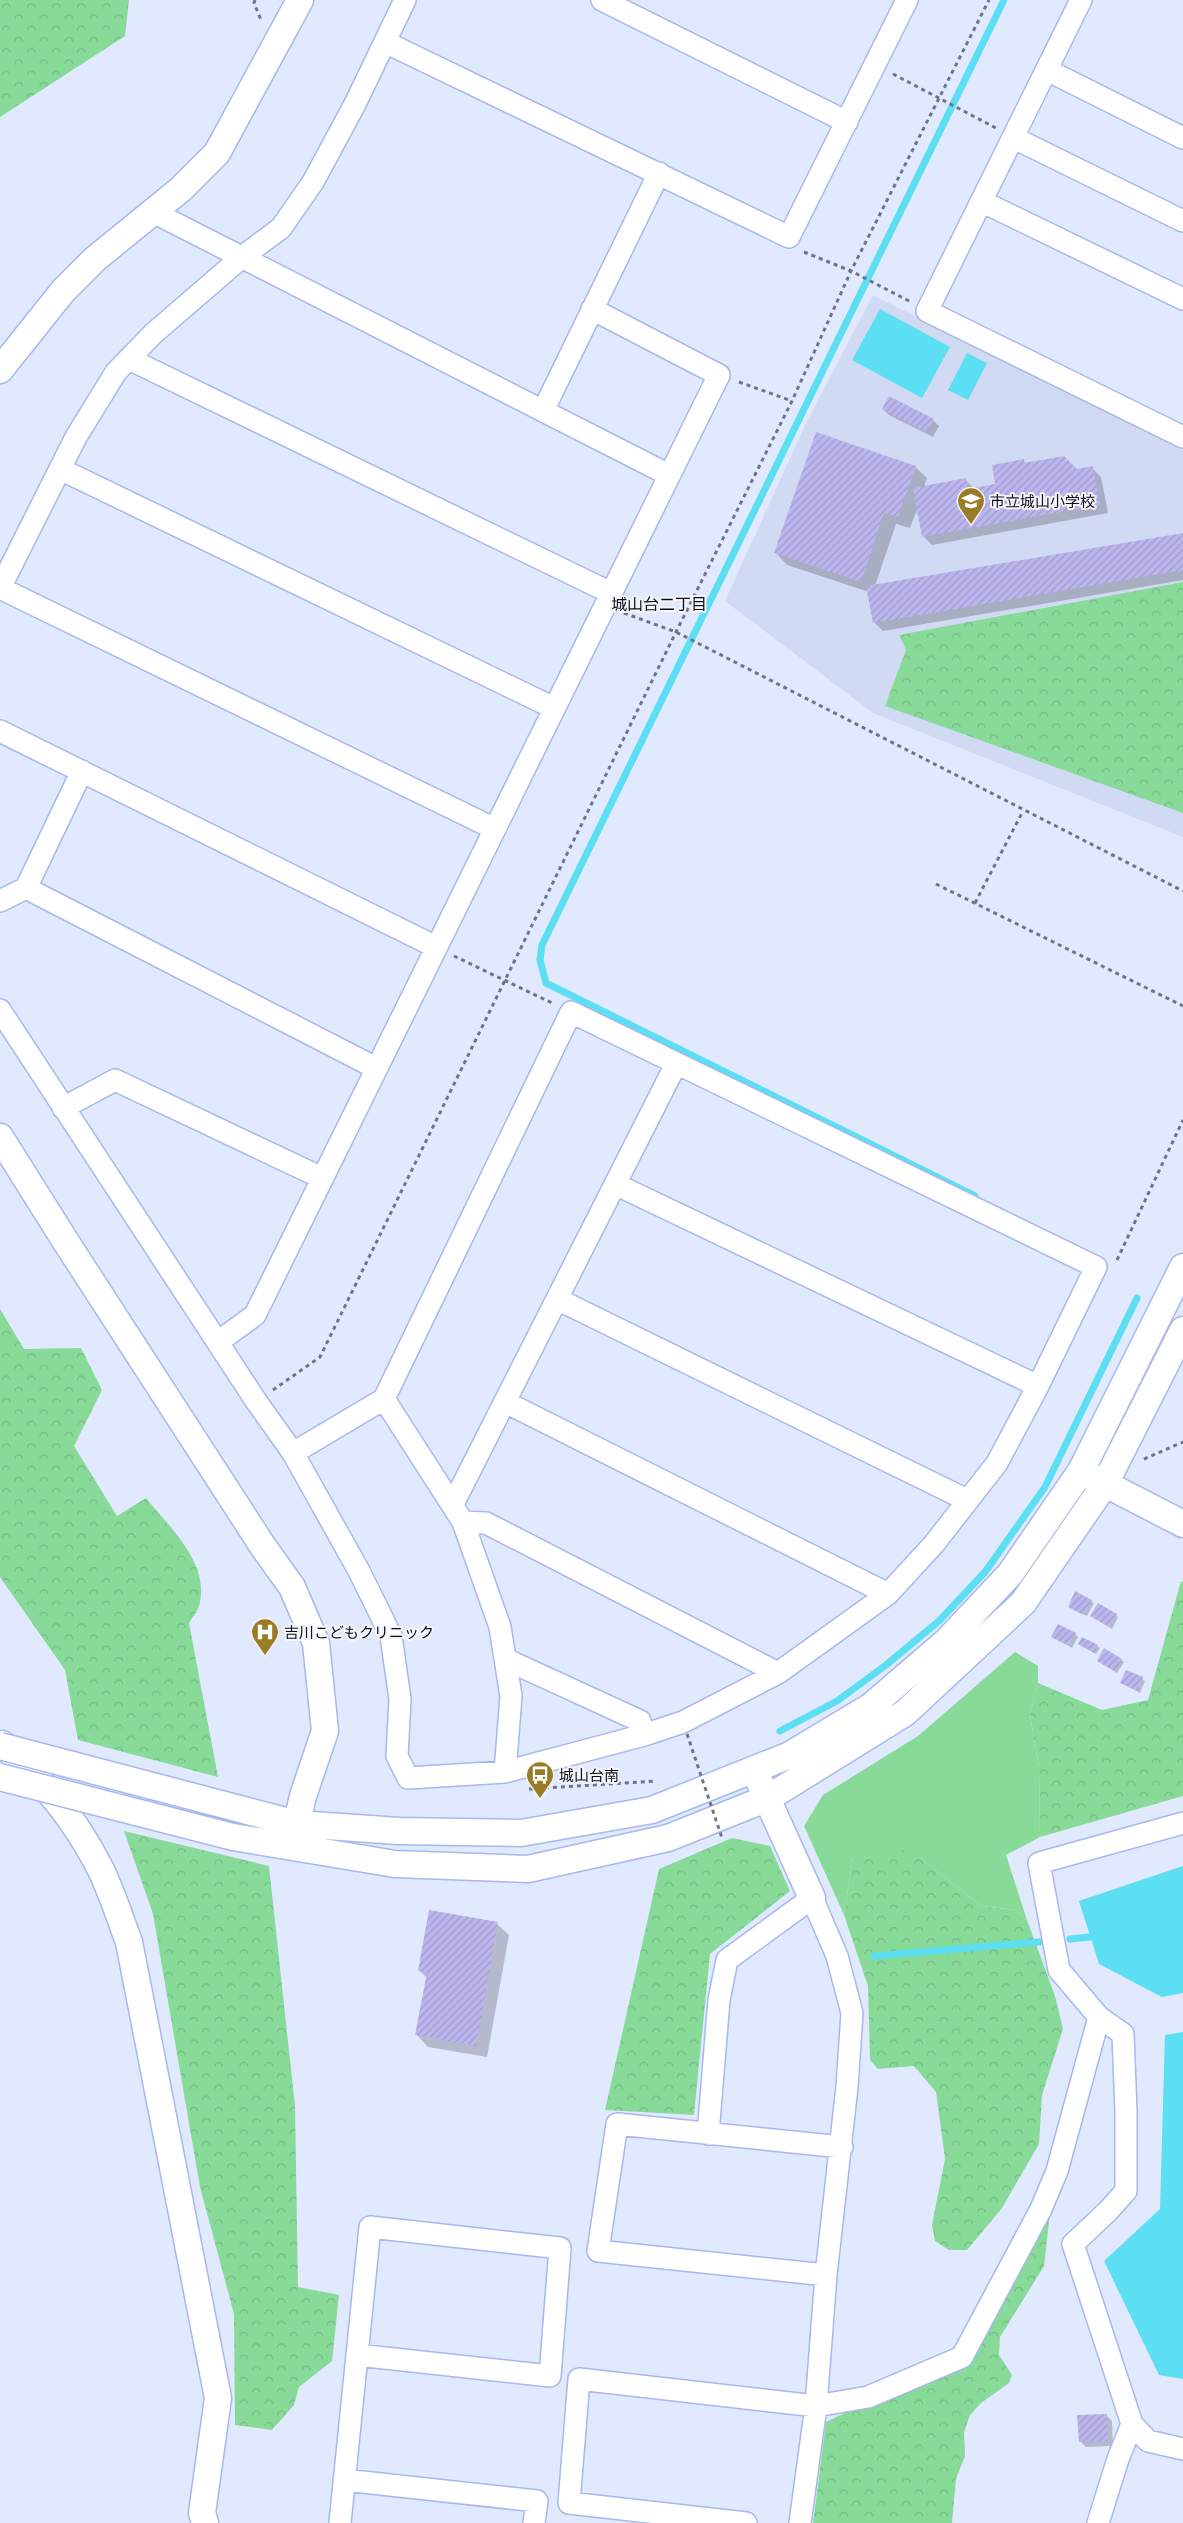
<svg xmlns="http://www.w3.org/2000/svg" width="1183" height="2523" viewBox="0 0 1183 2523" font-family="Inter,'Noto Sans JP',sans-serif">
<defs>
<pattern id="forest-crowns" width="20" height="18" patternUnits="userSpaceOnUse" patternTransform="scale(1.25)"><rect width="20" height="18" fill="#88da99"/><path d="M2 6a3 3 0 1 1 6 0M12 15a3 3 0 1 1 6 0" fill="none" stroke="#74ba83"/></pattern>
<pattern id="building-hatch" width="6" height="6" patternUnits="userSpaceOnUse" patternTransform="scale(1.25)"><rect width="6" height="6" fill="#bcb6ee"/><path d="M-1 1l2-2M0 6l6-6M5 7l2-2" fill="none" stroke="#a09bcc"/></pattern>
</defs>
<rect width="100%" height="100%" fill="#e1e9ff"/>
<!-- built -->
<path fill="#d1daf3" d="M873,295L1183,450V837L873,713L725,601L807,421Z"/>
<!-- green -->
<path fill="#88da99" d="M1015,1652L1038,1666V1683L1030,1715L1039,1767L1040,1837L1006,1855L1027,1920L1015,1910L981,1906L917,1855L853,1857L844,1915L804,1826L823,1795L918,1736Z"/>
<!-- forest -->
<path fill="url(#forest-crowns)" d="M0,0H129L125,36L0,117Z
M1183,582V813L885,706L906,650L899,635Z
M0,1309L24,1349L81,1348L102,1390L74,1446L117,1516L146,1498C170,1528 211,1564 199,1606C197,1612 192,1618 189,1623L218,1777L78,1740L65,1670L0,1577Z
M1181,1581L1183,1582V1796L1040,1837L1039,1767L1030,1715L1038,1683L1102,1710L1148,1700Z
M124,1831L269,1866L295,2106L298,2287L339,2295L332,2361L299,2387L294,2405L272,2430L235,2425L234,2314L200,2187L153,1914Z
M732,1838L770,1846L790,1891L710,1954L694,2115L605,2110L659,1869Z
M902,1850L917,1855L981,1906L1015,1910L1027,1920L1055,1996L1063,2029L1042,2095L1039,2144L1002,2208L967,2250H949L935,2241L932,2225L945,2159L936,2092L914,2066L878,2069L870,2060L868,1986L844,1915L853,1857Z
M1051,2204L1044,2266L1000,2337L999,2355L1012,2375L1009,2383L981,2403L970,2415L964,2432L965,2456L956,2479L952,2523H813L826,2422L882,2395L966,2364Z"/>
<!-- water -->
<path fill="#5cdef3" d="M880,309L950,347L922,398L852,360Z
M967,353L987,363L968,400L948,390Z
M1183,1866V1993L1162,1997L1099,1964L1079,1901Z
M1183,2032V2379L1159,2375L1104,2261L1160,2209L1165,2035Z"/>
<!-- shadow -->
<path fill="#0003" d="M889,398L933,420L939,426L933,437L889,415L883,409Z
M1023,460L1026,464L1077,470L1092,468L1101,477L1108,513L932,545L923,536L918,507L910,528L896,524L875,586L1183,534V580L883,631L874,622L869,592L787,565L776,553L915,467L927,478L924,487L965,480L975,489L997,485Z
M1091,1601L1094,1603L1087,1616L1072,1609Z
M1116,1615L1118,1617L1112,1629L1092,1616Z
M1075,1634L1078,1637L1072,1648L1053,1637Z
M1079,1644L1097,1646L1100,1648L1096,1654Z
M1121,1660L1124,1662L1117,1673L1098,1661Z
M1126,1671L1145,1681L1140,1693L1121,1683Z
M497,1924L509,1935L487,2057L428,2047L417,2035L427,1978L420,1971Z
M1106,2415L1112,2421L1113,2446L1086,2447L1080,2441Z"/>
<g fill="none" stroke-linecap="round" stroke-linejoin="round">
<!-- stream -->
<path stroke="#5cdef3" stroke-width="7" d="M975,1196L546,983L540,960L542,945L1004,0
M780,1731L837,1701L886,1665L939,1621L985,1572L1045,1487L1137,1298
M1070,1939L1100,1936
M874,1956L1039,1942"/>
</g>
<!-- building -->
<path fill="url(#building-hatch)" d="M889,396L934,419L927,433L882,409Z
M816,432L916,466L898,517L884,513L861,582L774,553Z
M1064,456L1077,469L1093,466L1100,505L922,537L913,488L966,478L968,489L995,484L992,465L1024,459V463Z
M1183,533V570L873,623L866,586Z
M1075,1591L1092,1600L1084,1615L1068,1607Z
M1098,1603L1117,1614L1109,1627L1090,1616Z
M1058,1624L1076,1633L1069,1646L1051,1637Z
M1082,1637L1098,1645L1094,1653L1078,1644Z
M1104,1648L1122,1659L1115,1671L1097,1661Z
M1126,1670L1143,1677L1138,1691L1120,1683Z
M429,1910L498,1922L476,2046L415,2035L427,1973L418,1971Z
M1107,2414L1108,2441L1079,2442L1077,2415Z"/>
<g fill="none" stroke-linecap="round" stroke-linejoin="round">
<!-- minor casing -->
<g stroke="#a6b8ed" stroke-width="24">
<path id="minor" d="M405,0L355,104L313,182L281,228L242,257L154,333L116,372L76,437L0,588L495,829
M602,0L847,122
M1081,0L927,311L1183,437
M385,42L789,237L907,0
M1047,70L1183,138
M1014,138L1183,221
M983,202L1183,299
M153,212L669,475
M129,359L611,593
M543,411L659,173
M60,469L554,708
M0,731L436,947
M26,888L376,1068
M0,901L26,888L82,771
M0,1010L256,1401L293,1453L359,1571L391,1636L400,1699L397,1756L408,1778L505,1772L644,1735L683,1722L778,1673L888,1594L934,1544L997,1463L1038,1386L1096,1267L571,1012L384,1399L293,1453
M63,1108L115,1080L322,1178
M615,1184L1038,1386
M557,1299L967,1500
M218,1342L255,1315L719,375L592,309
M384,1399L463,1522L500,1627L511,1696L505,1772
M505,1402L888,1594
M453,1504L676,1064
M463,1522L486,1523L778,1673
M505,1659L640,1721L644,1735
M1183,1823L1039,1863L1059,1970L1099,2017L1123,2034L1126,2112V2191L1108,2211L1073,2244L1132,2424L1148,2441L1183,2449
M708,2134L719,2000L727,1960L812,1898L837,1956L852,2013L847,2087L826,2275L816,2406L800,2523
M826,2275L598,2251L617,2124L842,2147
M344,2480L537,2501L534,2523
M340,2523L370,2227L560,2248L550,2376L357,2355
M746,2523L569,2503L579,2379L816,2406L868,2397L962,2357L1041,2209L1057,2171L1099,2017
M1098,2523L1118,2459L1132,2424"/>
</g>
<!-- tertiary casing -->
<g stroke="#a6b8ed" stroke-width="29">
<path id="tertiary" d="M0,370L63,291L95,259L181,189L217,153L300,0
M0,1137L66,1242L262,1545L292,1587L316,1643L325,1731L303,1796L293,1839
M1090,1476L1183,1524
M2,1744C42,1779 77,1822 101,1870C112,1893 120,1918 129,1942L218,2398L202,2513L205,2523
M760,1783L812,1898
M240,1809L297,1824L399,1831L521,1833L652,1810L790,1755L870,1707L948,1640L1010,1574L1081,1471L1183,1267
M233,1837L395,1864L528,1869L668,1838L768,1798L905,1713L1023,1603L1105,1484L1183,1330"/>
</g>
<!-- path -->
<path stroke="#6f7589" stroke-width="3" stroke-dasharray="4 4" stroke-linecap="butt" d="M255,0L254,3L261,20
M893,74L996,128
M804,252L851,271L909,301
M739,382L792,401
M624,613L676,632L1183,891
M936,884L1183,1006
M975,903L1023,811
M454,956L552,1003
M1117,1260L1183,1120
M273,1390L320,1357L676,632L792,401L851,271L989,0
M1144,1459L1183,1442
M529,1789L655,1781"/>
<!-- minor -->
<use href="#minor" stroke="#fff" stroke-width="21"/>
<!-- tertiary -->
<use href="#tertiary" stroke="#fff" stroke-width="26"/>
<!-- tertiary-bridge casing -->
<g stroke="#a6b8ed" stroke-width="29" stroke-linecap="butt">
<path id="tertiary-bridge" d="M0,1746L240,1809
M0,1777L233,1837"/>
</g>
<!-- path-bridge -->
<path stroke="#6f7589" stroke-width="3" stroke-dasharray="4 4" stroke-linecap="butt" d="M687,1734L722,1838"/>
<!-- tertiary-bridge -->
<use href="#tertiary-bridge" stroke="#fff" stroke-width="26"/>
</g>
<!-- icons -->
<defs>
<g id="school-pin" transform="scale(1.4375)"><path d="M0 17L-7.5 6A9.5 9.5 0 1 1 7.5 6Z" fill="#997c25" stroke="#f6f6f6"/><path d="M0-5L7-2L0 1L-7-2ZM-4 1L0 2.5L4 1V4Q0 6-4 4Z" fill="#fff"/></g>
<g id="hospital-pin" transform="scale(1.4375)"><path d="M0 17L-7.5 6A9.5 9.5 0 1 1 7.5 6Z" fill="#997c25" stroke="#f6f6f6"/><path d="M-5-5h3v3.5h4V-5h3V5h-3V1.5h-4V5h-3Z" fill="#fff"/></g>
<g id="bus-pin" transform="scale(1.4375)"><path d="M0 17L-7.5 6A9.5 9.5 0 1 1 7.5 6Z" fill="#997c25" stroke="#f6f6f6"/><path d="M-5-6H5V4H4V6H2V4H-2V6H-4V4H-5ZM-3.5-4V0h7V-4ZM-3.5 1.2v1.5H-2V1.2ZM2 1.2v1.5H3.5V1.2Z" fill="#fff"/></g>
</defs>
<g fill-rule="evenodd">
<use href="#school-pin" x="971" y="501"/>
<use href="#hospital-pin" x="265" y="1632"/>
<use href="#bus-pin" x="540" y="1775"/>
</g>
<g text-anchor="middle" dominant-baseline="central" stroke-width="4" stroke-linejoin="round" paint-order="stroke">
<!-- poi labels -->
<g font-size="15" fill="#080d1f" stroke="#f6f6f6" text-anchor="start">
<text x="990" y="501">市立城山小学校</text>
<text x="284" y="1632">吉川こどもクリニック</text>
<text x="559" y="1775">城山台南</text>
</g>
<!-- neighbourhood labels -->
<g font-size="16" fill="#080d1f" stroke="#f6f6f6">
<text x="659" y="604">城山台二丁目</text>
</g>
</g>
</svg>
